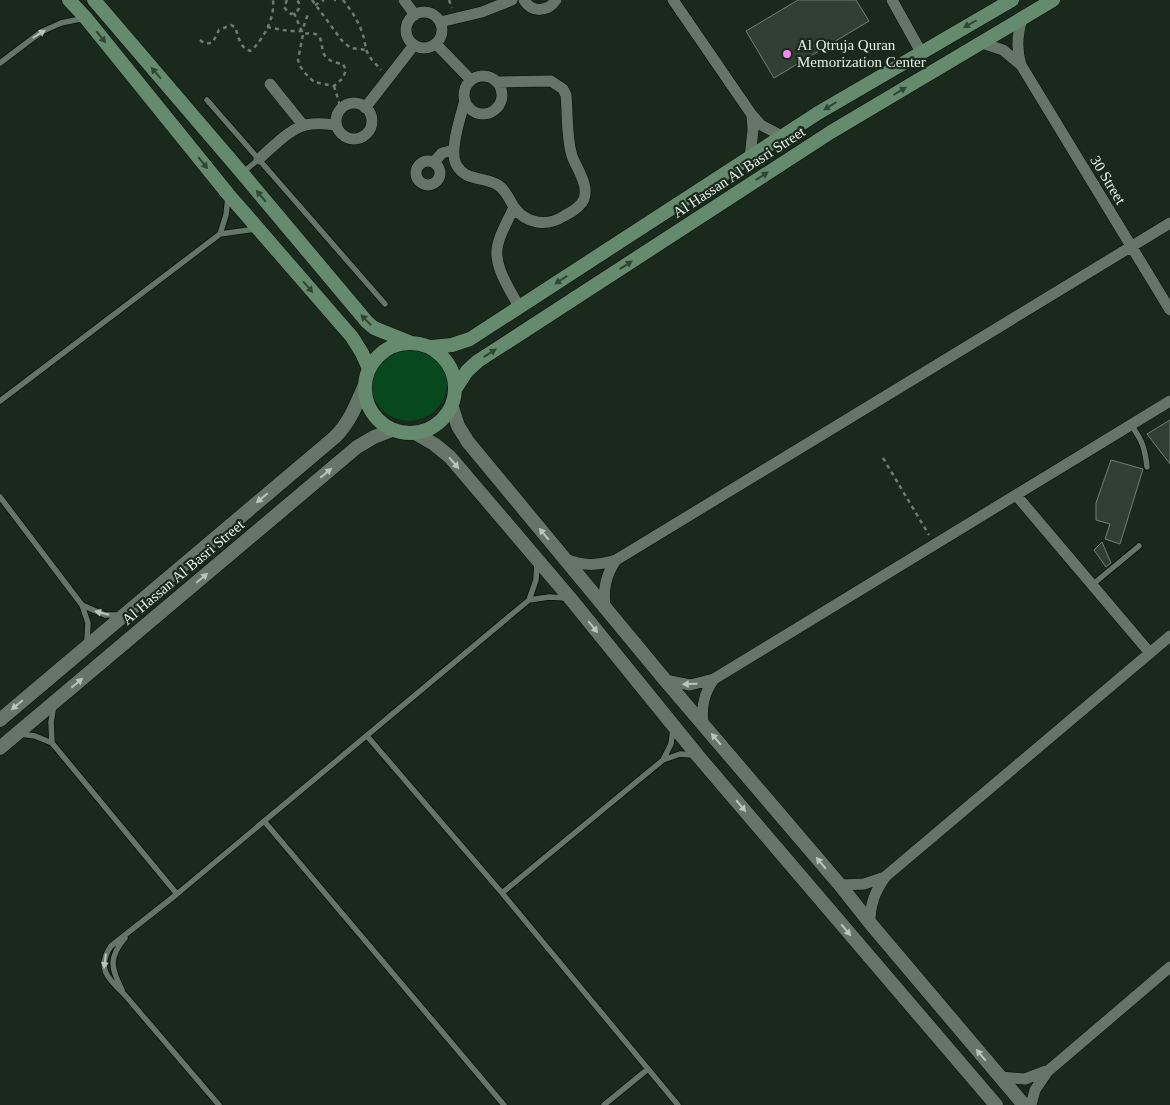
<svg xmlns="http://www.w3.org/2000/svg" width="1170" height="1105" viewBox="0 0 1170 1105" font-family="'Times New Roman',serif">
<rect width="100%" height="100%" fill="#19291c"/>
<!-- green -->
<path fill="#08481f" d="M371 383a38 38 0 1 1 76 0a38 38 0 1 1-76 0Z"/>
<!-- building -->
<path fill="#2f3f32" stroke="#6f8172" d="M798,0H856L869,21L774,78L746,31Z
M1170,420V464L1147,434Z
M1111,460L1143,469L1120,544L1105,539L1110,524L1096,520V503Z
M1102,542L1111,563L1106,567L1094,550Z"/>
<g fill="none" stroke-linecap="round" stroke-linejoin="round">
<!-- service casing -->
<g stroke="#041107" stroke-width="7">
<path id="service" d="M0,63L41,32L61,23L85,18
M207,100L385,304
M242,173L259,159
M220,234L226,215L228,197
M0,401L220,234L256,229
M1131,425C1142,440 1145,448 1147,467
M0,497L82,605L88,623L87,642
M1092,585L1139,546
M529,600L549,597L566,598
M82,605L105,615H121
M20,734L35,736L52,743L177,894
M367,736L502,893L678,1105
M52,743L51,722L54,705
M663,760L671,744L673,729
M264,821L504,1105
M502,893L663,760L680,754L693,755
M122,990C111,968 108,958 125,938
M219,1105L124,994C108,979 96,968 111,946L177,894L529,600L536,580L537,564
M604,1105L648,1069"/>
</g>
<!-- minor casing -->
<g stroke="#041107" stroke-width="12">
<path id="minor" d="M404,0L415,15
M524,0C532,13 548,12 556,0
M673,0L752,115L761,125L782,136
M892,0L921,52
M406 30a18 18 0 1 1 36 0a18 18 0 1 1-36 0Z
M1022,19C1017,35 1016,49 1021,65L1170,310
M440,22L482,12L512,0
M982,43L1003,50L1021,65
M436,44L471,80
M464 95a19 19 0 1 1 38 0a19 19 0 1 1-38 0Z
M270,84L303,125
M465,100C461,116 449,150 456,164C465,182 484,176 498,185C506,190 509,199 514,207C526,224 547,227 564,216C572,212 581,207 584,199C589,185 577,169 572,156C566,136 568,115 566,95L563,89L551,81L498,82
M336 121a18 18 0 1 1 36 0a18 18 0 1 1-36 0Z
M365,108L414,45
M750,157L753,130L752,115
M259,159C274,146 292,125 312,124C320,123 328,124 336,125
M416 173a12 12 0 1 1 24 0a12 12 0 1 1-24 0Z
M434,162L442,153L454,150
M514,207C509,219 501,231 498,244C492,265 510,289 519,307
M1016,495L1150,653
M565,559C583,566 597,566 616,560L1170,223
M605,606C603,588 606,575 616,560
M665,680L690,685L714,679L1170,401
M703,723C701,706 704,693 714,679
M840,885L864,884L885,877
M870,923C870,904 875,891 886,876L1170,636
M1000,1077L1025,1079L1046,1071
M1031,1105L1035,1090L1048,1071L1170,967"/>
</g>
<!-- tertiary casing -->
<g stroke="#041107" stroke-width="15">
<path id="tertiary" d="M452,407L458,426L468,442L665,680L840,885L870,923L1024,1105
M415,433L434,444L450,457L570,598L698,756L996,1105
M0,720L335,437C349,423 356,406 364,387
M0,748L357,447L374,437L392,430"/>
</g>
<!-- secondary casing -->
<g stroke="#041107" stroke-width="15">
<path id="secondary" d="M69,0L85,17L228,194L352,337L362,353L369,369
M94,0L242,173L367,322L374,328L409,342
M365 388a45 45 0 1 1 90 0a45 45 0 1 1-90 0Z
M431,347L452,345L470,339L818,113L1012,0
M456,388L467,371L478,361L831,132L1053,0"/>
</g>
<!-- path -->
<path stroke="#6e7b70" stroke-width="2.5" stroke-dasharray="4 4" stroke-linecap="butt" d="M287,0L284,7L288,12L291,14C299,12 302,6 297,0
M312,0L343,42L351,48L367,50
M334,0H336
M343,0C351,10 359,22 363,35C365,41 365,48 368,54C371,60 377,65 381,70
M449,0L452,8
M315,5L324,0
M294,13L303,34L298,60L300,66L304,72L314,82L334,86L343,78L346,70L343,64C338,63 331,62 327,58C317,50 329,29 303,34
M267,27L289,31H302L308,14
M200,40C204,44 208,44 213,42L219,30L231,25L235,27C239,37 239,47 250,51L253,49C265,36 275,17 273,0
M334,86L341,109
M883,458L929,535"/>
<!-- service -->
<use href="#service" stroke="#657668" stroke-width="5.5"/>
<!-- minor -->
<use href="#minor" stroke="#657668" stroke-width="11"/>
<!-- tertiary -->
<use href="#tertiary" stroke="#657668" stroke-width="14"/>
<!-- secondary -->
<use href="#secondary" stroke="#658a6d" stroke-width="14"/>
</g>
<!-- one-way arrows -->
<defs><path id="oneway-solid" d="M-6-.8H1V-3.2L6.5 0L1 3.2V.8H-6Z" transform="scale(1.25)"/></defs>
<g fill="#304634">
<use href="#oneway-solid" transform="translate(970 24) rotate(150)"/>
<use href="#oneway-solid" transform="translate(101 37) rotate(51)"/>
<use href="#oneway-solid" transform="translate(156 73) rotate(-131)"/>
<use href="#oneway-solid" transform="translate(900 91) rotate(-31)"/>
<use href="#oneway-solid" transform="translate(830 106) rotate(149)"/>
<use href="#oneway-solid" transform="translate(203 163) rotate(51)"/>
<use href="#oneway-solid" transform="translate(762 176) rotate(-33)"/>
<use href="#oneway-solid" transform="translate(261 196) rotate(-130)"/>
<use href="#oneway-solid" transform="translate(626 265) rotate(-33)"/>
<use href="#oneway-solid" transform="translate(561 280) rotate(147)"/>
<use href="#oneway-solid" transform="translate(308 287) rotate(49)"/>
<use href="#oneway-solid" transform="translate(366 320) rotate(-134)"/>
<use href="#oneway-solid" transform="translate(490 353) rotate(-33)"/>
</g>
<g fill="#bac6bb">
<use href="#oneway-solid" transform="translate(39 34) rotate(-32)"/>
<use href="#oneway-solid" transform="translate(454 463) rotate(49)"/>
<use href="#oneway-solid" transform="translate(326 473) rotate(-40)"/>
<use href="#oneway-solid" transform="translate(262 498) rotate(140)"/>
<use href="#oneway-solid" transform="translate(544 534) rotate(-130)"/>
<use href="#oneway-solid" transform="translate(202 578) rotate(-40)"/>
<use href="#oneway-solid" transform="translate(102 613) rotate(-166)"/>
<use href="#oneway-solid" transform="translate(593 627) rotate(51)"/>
<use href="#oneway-solid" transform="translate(77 683) rotate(-40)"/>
<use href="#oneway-solid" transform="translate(690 684) rotate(179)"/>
<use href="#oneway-solid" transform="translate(17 705) rotate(140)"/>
<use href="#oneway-solid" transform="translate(716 739) rotate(-130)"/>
<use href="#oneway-solid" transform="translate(741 806) rotate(50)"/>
<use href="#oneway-solid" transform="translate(821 863) rotate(-130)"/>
<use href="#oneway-solid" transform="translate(846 930) rotate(50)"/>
<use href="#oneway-solid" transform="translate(105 961) rotate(97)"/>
<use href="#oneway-solid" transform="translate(981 1055) rotate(-130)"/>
</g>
<!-- markers -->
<circle fill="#f689ed" stroke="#19291c" stroke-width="2" cx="787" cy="54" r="5"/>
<g text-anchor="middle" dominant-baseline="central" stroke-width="4.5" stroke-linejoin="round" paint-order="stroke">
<!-- poi labels -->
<g font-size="15" fill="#e7f1e8" stroke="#19291c" text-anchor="start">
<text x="797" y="45">Al Qtruja Quran<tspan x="797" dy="17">Memorization Center</tspan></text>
</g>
<!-- street labels -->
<g font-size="15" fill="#e7f1e8" stroke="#19291c">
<text transform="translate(739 172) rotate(-33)">Al Hassan Al Basri Street</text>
<text transform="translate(1108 180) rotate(59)">30 Street</text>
<text transform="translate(183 572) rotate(-40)">Al Hassan Al Basri Street</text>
</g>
</g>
</svg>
